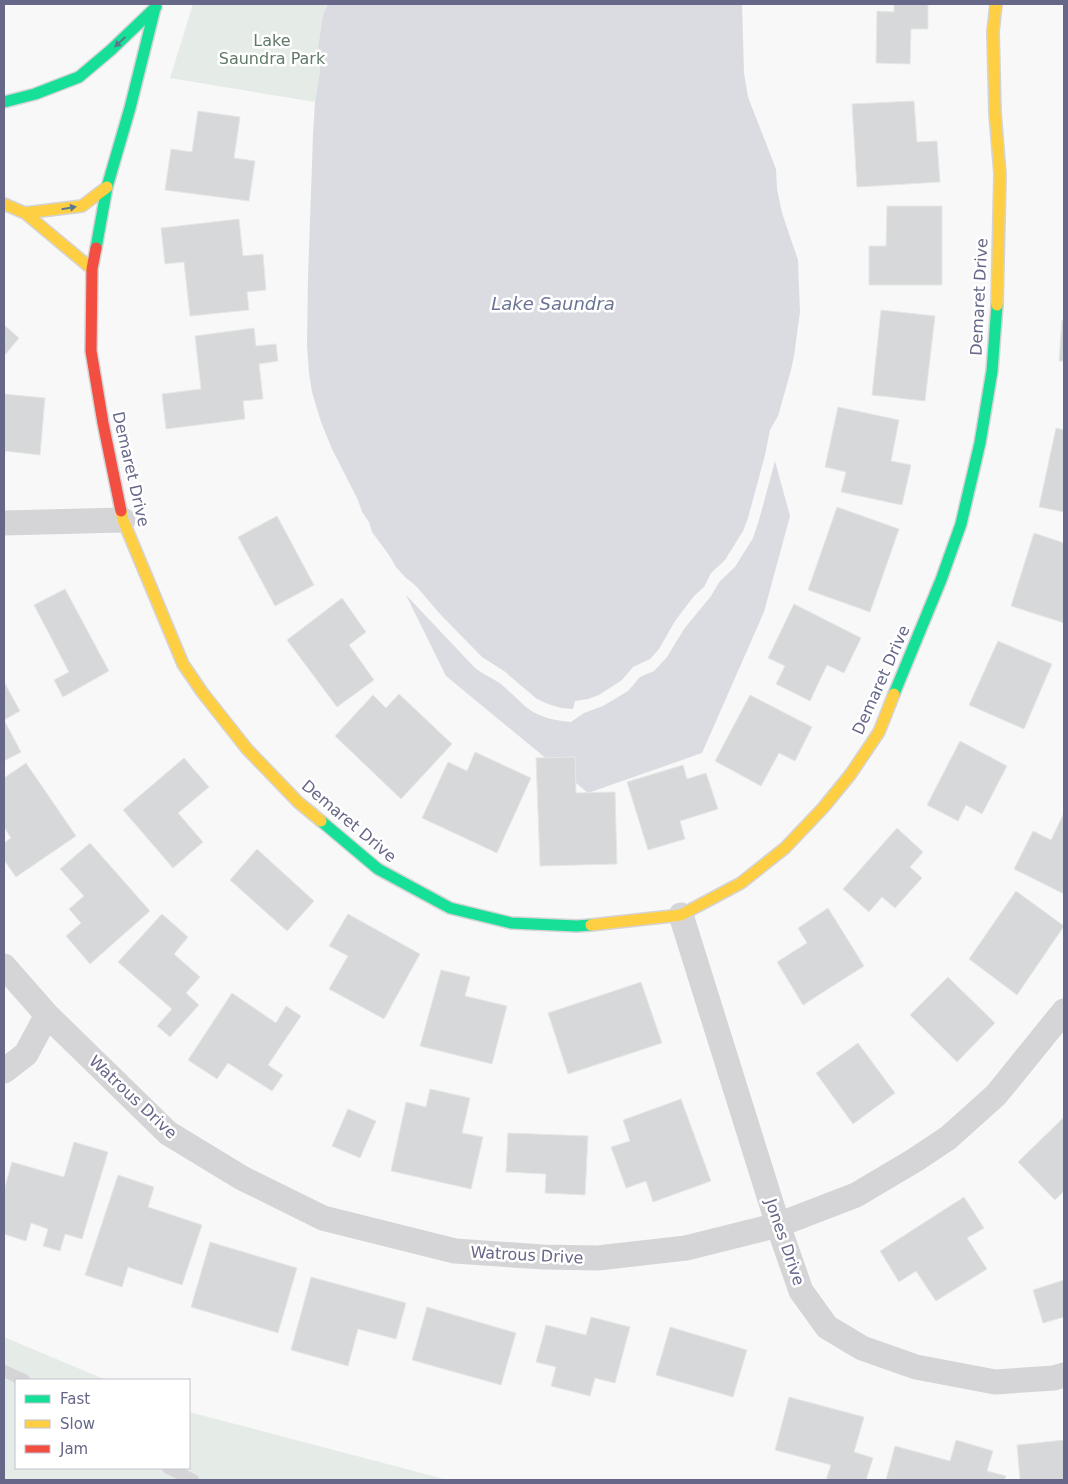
<svg xmlns="http://www.w3.org/2000/svg" width="1068" height="1484" viewBox="0 0 1068 1484" font-family="'DejaVu Sans',sans-serif">
<rect width="100%" height="100%" fill="#f7f8f7"/>
<!-- green -->
<path fill="#e5ebe6" d="M193,4H328L323,15L318,47L320,72L315,102L170,78Z
M4,1337L106,1380H16V1468H189V1412L448,1480H4Z"/>
<!-- water -->
<path fill="#dadce2" d="M328,4H742L744,73L748,97L776,169L777,189L782,213L798,260L800,312L794,356L791,370L778,416L770,430L765,455L748,518L743,531L725,560L711,573L704,587L694,596L675,621L659,649L650,659L633,667L622,680L599,695L588,699L575,701L573,709L561,708L548,704L537,699L504,671L482,657L440,614L416,586L405,577L396,567L389,555L372,532L369,522L362,512L358,500L332,449L321,422L312,392L309,373L307,345L308,278L313,135L315,102L320,72L318,47L323,15Z
M775,461L790,516L764,612L702,753L588,793L446,676L406,595L475,668C483,674 490,677 498,682C509,690 519,702 530,710C542,718 557,721 571,722L584,713L603,706L628,691L640,677L654,671L667,657L684,629L711,596L720,581L735,567L753,538L759,520Z"/>
<!-- building -->
<path fill="#d7d8d9" stroke="#e6e7e6" d="M894,4H928V29H911L910,64L876,63L877,11L894,12Z
M914,101L917,142L937,141L940,182L857,187L852,104Z
M198,111L240,117L234,158L255,161L249,201L165,190L171,149L192,152Z
M887,206H942V285H869V246H886Z
M239,219L243,256L263,254L266,290L247,292L249,310L190,316L184,262L165,264L161,228Z
M881,310L935,316L925,401L872,395Z
M1062,320H1064V361H1059Z
M4,325L19,338L4,356Z
M254,328L256,346L276,344L278,361L259,364L263,399L243,401L245,419L166,429L162,394L201,389L195,336Z
M4,394L45,398L40,455L5,451L4,462Z
M838,407L899,420L891,461L911,465L902,505L841,492L846,472L825,467Z
M1056,428L1064,430V512L1039,507Z
M837,507L899,529L870,612L808,590Z
M277,516L314,585L275,606L238,537Z
M1034,533L1064,543V623L1011,606Z
M65,589L109,671L63,697L54,680L69,672L34,605Z
M342,598L366,632L349,645L374,680L337,707L287,640Z
M794,604L861,638L844,673L827,665L810,701L776,684L785,666L768,658Z
M998,641L1052,664L1024,729L969,705Z
M4,682L20,711L4,720L21,752L4,761Z
M399,694L452,744L401,799L335,736L373,695L386,708Z
M750,695L812,727L795,761L779,753L761,786L715,761Z
M960,741L1007,766L982,814L966,805L958,821L927,805Z
M475,752L531,778L497,853L422,818L448,762L467,771Z
M575,757L576,793L615,792L617,864L540,866L536,758Z
M184,758L209,787L178,813L203,842L173,868L123,810Z
M26,763L76,836L16,877L4,860V843L11,838L4,827V778Z
M683,765L687,779L706,773L718,809L680,821L685,839L648,850L627,782Z
M1064,813V894L1014,869L1033,831L1051,840Z
M897,828L923,852L910,867L922,878L895,908L882,897L869,912L843,889Z
M90,843L150,911L90,964L66,936L81,923L69,909L84,896L60,869Z
M257,849L314,901L287,931L230,880Z
M1016,891L1064,926L1017,995L969,959Z
M828,908L864,966L803,1005L777,962L807,943L798,928Z
M162,914L188,937L174,954L200,977L186,993L199,1005L170,1037L157,1026L172,1009L118,962Z
M348,914L420,954L384,1019L329,989L348,956L329,946Z
M441,970L470,977L465,996L507,1006L492,1064L420,1046Z
M948,977L995,1023L957,1062L910,1015Z
M641,982L662,1043L568,1074L548,1013Z
M232,993L276,1023L286,1006L301,1016L268,1065L283,1075L272,1091L228,1063L217,1079L188,1060Z
M858,1043L895,1093L853,1124L816,1073Z
M430,1089L470,1098L462,1133L483,1137L471,1189L391,1171L406,1102L426,1107Z
M681,1099L711,1181L653,1202L646,1181L626,1188L611,1147L630,1141L623,1120Z
M348,1109L376,1121L360,1158L332,1146Z
M1064,1117V1191L1055,1200L1018,1162Z
M508,1133L588,1136L585,1195L545,1193L546,1174L506,1172Z
M74,1142L108,1152L82,1239L65,1234L60,1251L43,1246L48,1229L31,1223L26,1241L4,1234V1190L12,1162L64,1177Z
M118,1175L154,1187L148,1207L202,1225L182,1285L128,1267L122,1287L85,1275Z
M964,1197L984,1228L967,1238L987,1269L936,1301L916,1271L899,1282L880,1251Z
M210,1242L297,1268L278,1333L191,1307Z
M311,1277L406,1303L396,1339L358,1329L348,1366L291,1350Z
M1064,1280V1317L1043,1323L1033,1290Z
M427,1307L516,1333L501,1385L412,1360Z
M591,1317L630,1327L615,1383L595,1378L590,1396L551,1386L556,1367L536,1362L546,1325L586,1335Z
M670,1327L747,1350L733,1397L656,1375Z
M789,1397L864,1417L854,1452L873,1458L866,1480H826L831,1465L775,1450Z
M956,1440L993,1451L987,1471L1006,1476L1004,1480H886L895,1446L950,1461Z
M1064,1440V1480H1020L1017,1445Z"/>
<g fill="none" stroke-linecap="round" stroke-linejoin="round">
<!-- fast casing -->
<g stroke="#d4d4d7" stroke-width="14">
<path id="fast" d="M4,102L35,94L79,77L111,50L156,7
M96,248L107,187L130,108L155,8
M894,694L941,580L961,524L980,443L992,371L997,305
M321,821L378,869L450,908L511,923L577,926L591,925"/>
</g>
<!-- slow casing -->
<g stroke="#d4d4d7" stroke-width="14">
<path id="slow" d="M996,4L993,32L995,113L1000,174L997,305
M4,204L25,213L82,206L107,187
M25,213L92,269
M121,511L123,520L183,664L202,692L247,749L298,802L321,821
M591,925L681,915L741,883L785,848L823,808L850,775L879,732L894,694"/>
</g>
<!-- jam casing -->
<g stroke="#d4d4d7" stroke-width="14">
<path id="jam" d="M96,248L92,269L91,351L103,423L121,511"/>
</g>
<!-- lane -->
<path stroke="#d5d5d7" stroke-width="12" d="M4,1371L24,1380
M168,1468L193,1480"/>
<!-- street -->
<path stroke="#d5d5d7" stroke-width="25" d="M4,523L123,520
M681,915L778,1225L801,1291L827,1327L862,1348L916,1367L995,1382L1054,1378L1064,1375
M4,966L47,1015L168,1133L242,1178L323,1218L455,1251L543,1257L598,1258L686,1248L778,1225L856,1195L915,1160L948,1138L996,1095L1064,1011
M4,1071L26,1054L47,1015"/>
<!-- fast -->
<use href="#fast" stroke="#16e098" stroke-width="11"/>
<!-- slow -->
<use href="#slow" stroke="#ffcf43" stroke-width="11"/>
<!-- jam -->
<use href="#jam" stroke="#f24e42" stroke-width="11"/>
</g>
<!-- one-way arrows -->
<defs><path id="oneway-solid" d="M-6-.8H1V-3.2L6.5 0L1 3.2V.8H-6Z" transform="scale(1.25)"/></defs>
<g fill="#5a798b">
<use href="#oneway-solid" transform="translate(120 42) rotate(137)"/>
<use href="#oneway-solid" transform="translate(69 208) rotate(-10)"/>
</g>
<g text-anchor="middle" dominant-baseline="central" stroke-width="5" stroke-linejoin="round" paint-order="stroke">
<!-- park labels -->
<g font-size="16" fill="#617a68" stroke="#fff">
<text x="272" y="40">Lake<tspan x="272" dy="18">Saundra Park</tspan></text>
</g>
<!-- street labels -->
<g font-size="16" fill="#666789" stroke="#fff">
<text transform="translate(979 297) rotate(-87)">Demaret Drive</text>
<text transform="translate(131 469) rotate(77)">Demaret Drive</text>
<text transform="translate(881 680) rotate(-66)">Demaret Drive</text>
<text transform="translate(349 821) rotate(40)">Demaret Drive</text>
<text transform="translate(133 1097) rotate(43)">Watrous Drive</text>
<text transform="translate(785 1242) rotate(71)">Jones Drive</text>
<text transform="translate(527 1255) rotate(3)">Watrous Drive</text>
</g>
<!-- water labels -->
<g font-size="18" font-style="italic" fill="#6c7493" stroke="#fff">
<text x="553" y="303">Lake Saundra</text>
</g>
</g>
<!-- border -->
<rect width="1068" height="1484" fill="none" stroke="#666789" stroke-width="10"/>
<!-- legend -->
<rect x="15" y="1379" width="175" height="90" fill="#ffffff" stroke="#c2c2d0"/>
<rect x="25" y="1395" width="25" height="8" fill="#16e098" stroke="#c2c2d0"/>
<text x="60" y="1404" font-size="15" fill="#666789">Fast</text>
<rect x="25" y="1420" width="25" height="8" fill="#ffcf43" stroke="#c2c2d0"/>
<text x="60" y="1429" font-size="15" fill="#666789">Slow</text>
<rect x="25" y="1445" width="25" height="8" fill="#f24e42" stroke="#c2c2d0"/>
<text x="60" y="1454" font-size="15" fill="#666789">Jam</text>
</svg>
